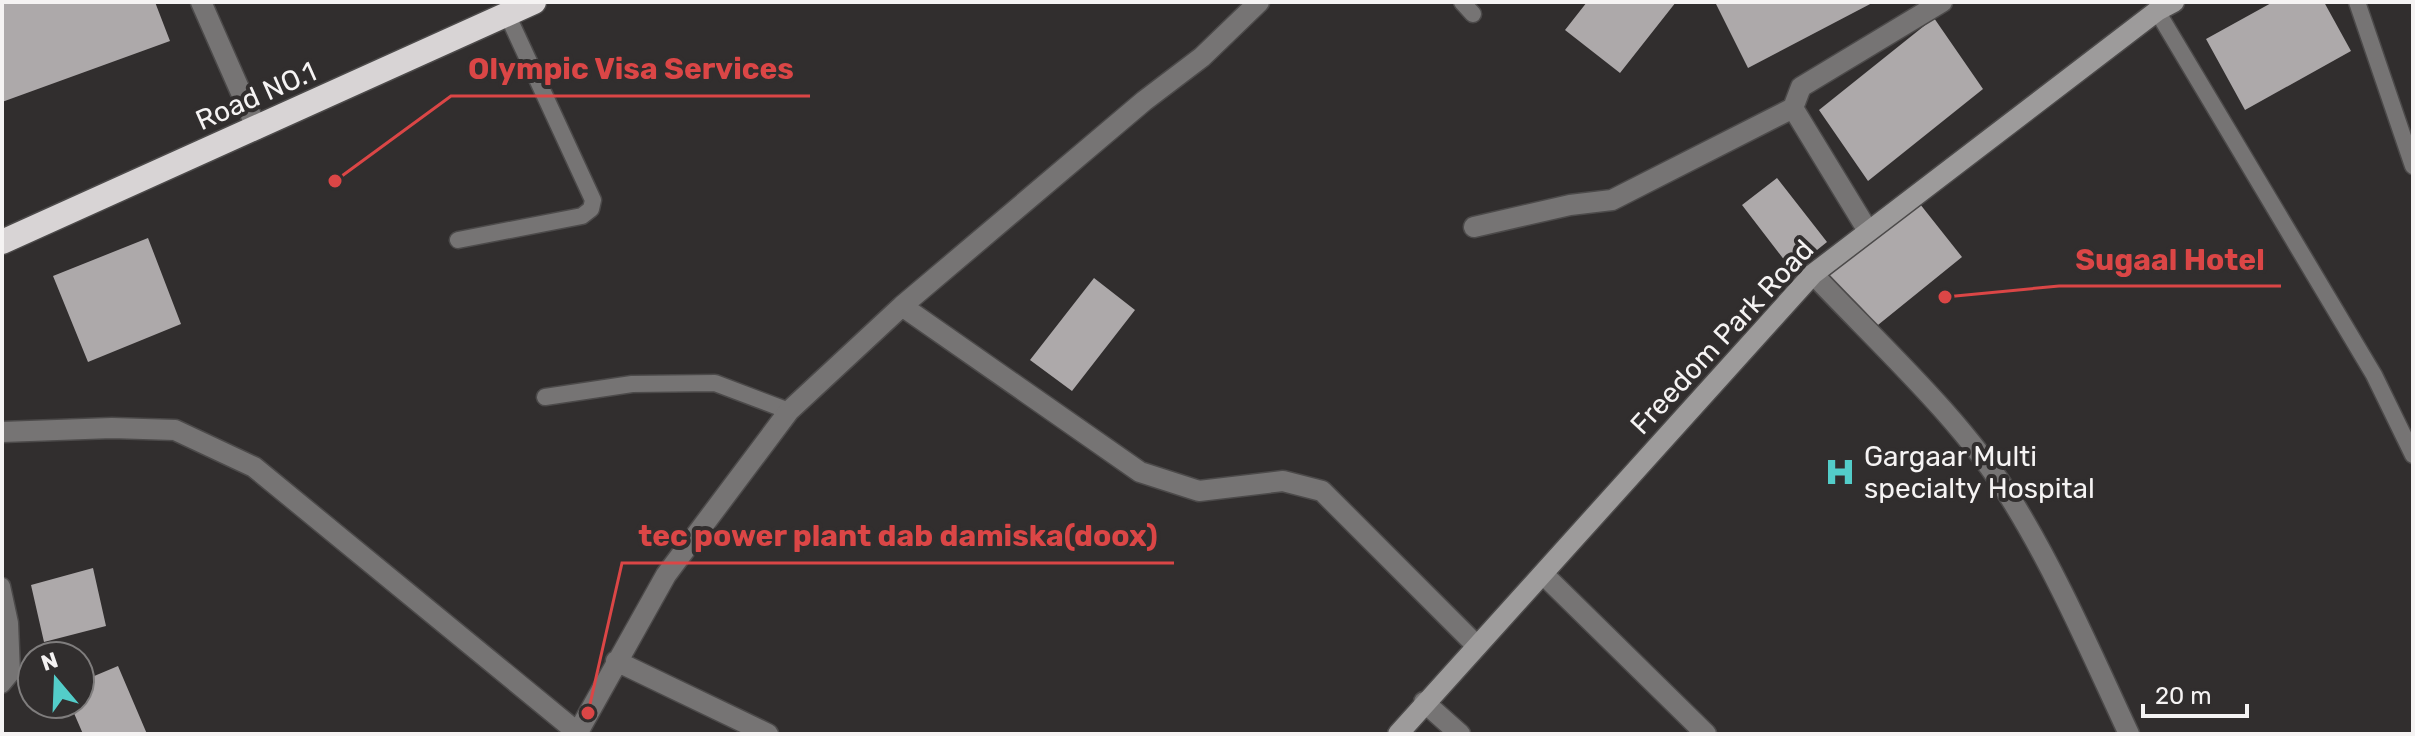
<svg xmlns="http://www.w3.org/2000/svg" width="2415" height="736" viewBox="0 0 2415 736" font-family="Rubik,sans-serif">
<rect width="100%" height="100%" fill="#312e2e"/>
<!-- building -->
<path fill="#ada9aa" d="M2,2H155L170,41L2,102Z
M1587,2H1676L1620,73L1565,30Z
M1715,2H1874L1748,68Z
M2273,2H2324L2351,51L2245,110L2206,39Z
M1934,18L1983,89L1868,181L1819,110Z
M1777,178L1827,242L1792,270L1742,205Z
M1916,199L1962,257L1873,329L1826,271Z
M148,238L181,324L88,362L53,276Z
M1094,278L1135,310L1072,391L1030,360Z
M93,568L106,626L44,642L31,585Z
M118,666L147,734H83L70,704H80V682Z"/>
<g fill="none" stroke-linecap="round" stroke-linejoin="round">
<!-- lane casing -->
<g stroke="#4c4a4a" stroke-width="19">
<path id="lane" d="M1462,2L1473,14
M2357,2L2413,166
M2157,11L2374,375L2413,455
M458,240L582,216L591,209L593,200L507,14
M545,397L632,384L715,383L789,411
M2,586L10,623L12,673L2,685"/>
</g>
<!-- street casing -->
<g stroke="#4c4a4a" stroke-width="23">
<path id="street" d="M201,2L257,129
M1474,227L1570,205L1612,200L1793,108
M1868,231L1793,108L1801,87L1942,2
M1813,274C1877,342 1962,419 2011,499C2057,573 2092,655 2129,734
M902,306L1140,472L1199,491L1283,481L1322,491L1477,646
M2,432L112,428L175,430L254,467L578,733
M1543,574L1706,734
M616,661L768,734
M1424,702L1460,734
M577,734L666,575L789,411L902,306L1144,101L1202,57L1259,2"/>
</g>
<!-- secondary casing -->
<g stroke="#4c4a4a" stroke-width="23">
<path id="secondary" d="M1398,734L1813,274L2157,11L2174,2"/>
</g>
<!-- highway casing -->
<g stroke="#4c4a4a" stroke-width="27">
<path id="highway" d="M2,242L534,2"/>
</g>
<!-- lane -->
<use href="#lane" stroke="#767474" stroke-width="16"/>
<!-- street -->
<use href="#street" stroke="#767474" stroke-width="20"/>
<!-- secondary -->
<use href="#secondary" stroke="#9d9b9b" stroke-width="20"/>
<!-- highway -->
<use href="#highway" stroke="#d8d4d5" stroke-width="24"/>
</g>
<!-- icons -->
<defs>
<g id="hospital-bare" transform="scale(2.4)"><path d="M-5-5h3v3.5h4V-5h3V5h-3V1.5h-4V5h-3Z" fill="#53cdc9" stroke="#312e2e" stroke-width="2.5" paint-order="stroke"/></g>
</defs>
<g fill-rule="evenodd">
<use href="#hospital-bare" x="1840" y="472"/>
</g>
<g text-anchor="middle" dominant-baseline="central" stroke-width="8" stroke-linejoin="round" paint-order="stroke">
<!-- street labels -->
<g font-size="28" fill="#f5f3f3" stroke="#312e2e">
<text transform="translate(256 96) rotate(-24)">Road NO.1</text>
<text transform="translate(1722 337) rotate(-47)">Freedom Park Road</text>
</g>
<!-- poi labels -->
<g font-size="28" fill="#f5f3f3" stroke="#312e2e" text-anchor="start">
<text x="1864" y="456">Gargaar Multi<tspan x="1864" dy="32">specialty Hospital</tspan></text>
</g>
</g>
<!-- callouts -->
<path fill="none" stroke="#db4646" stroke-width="3" d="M335 181L451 96H810M1945 297L2059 286H2281M588 713L622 563H1174"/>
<g fill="#db4646" stroke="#312e2e" stroke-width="3">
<circle cx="335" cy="181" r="8"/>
<circle cx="1945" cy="297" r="8"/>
<circle cx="588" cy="713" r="8"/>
</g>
<g font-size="30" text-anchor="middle" font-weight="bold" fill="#db4646" stroke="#312e2e" stroke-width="8" stroke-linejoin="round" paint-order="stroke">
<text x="631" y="79">Olympic Visa Services</text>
<text x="2170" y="270">Sugaal Hotel</text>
<text x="898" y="546">tec power plant dab damiska(doox)</text>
</g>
<!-- border -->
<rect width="2415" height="736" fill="none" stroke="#f5f3f3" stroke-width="8"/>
<!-- north arrow -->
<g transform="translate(56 680) rotate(341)"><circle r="38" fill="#312e2e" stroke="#7f7d7d" stroke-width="2"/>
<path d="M0-6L14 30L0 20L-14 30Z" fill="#53cdc9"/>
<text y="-12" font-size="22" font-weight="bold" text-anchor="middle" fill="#f5f3f3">N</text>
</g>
<!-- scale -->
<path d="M2143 704v12h104v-12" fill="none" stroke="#f5f3f3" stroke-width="4"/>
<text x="2155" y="704" font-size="24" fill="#f5f3f3" stroke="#312e2e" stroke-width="6" paint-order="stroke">20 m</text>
</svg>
